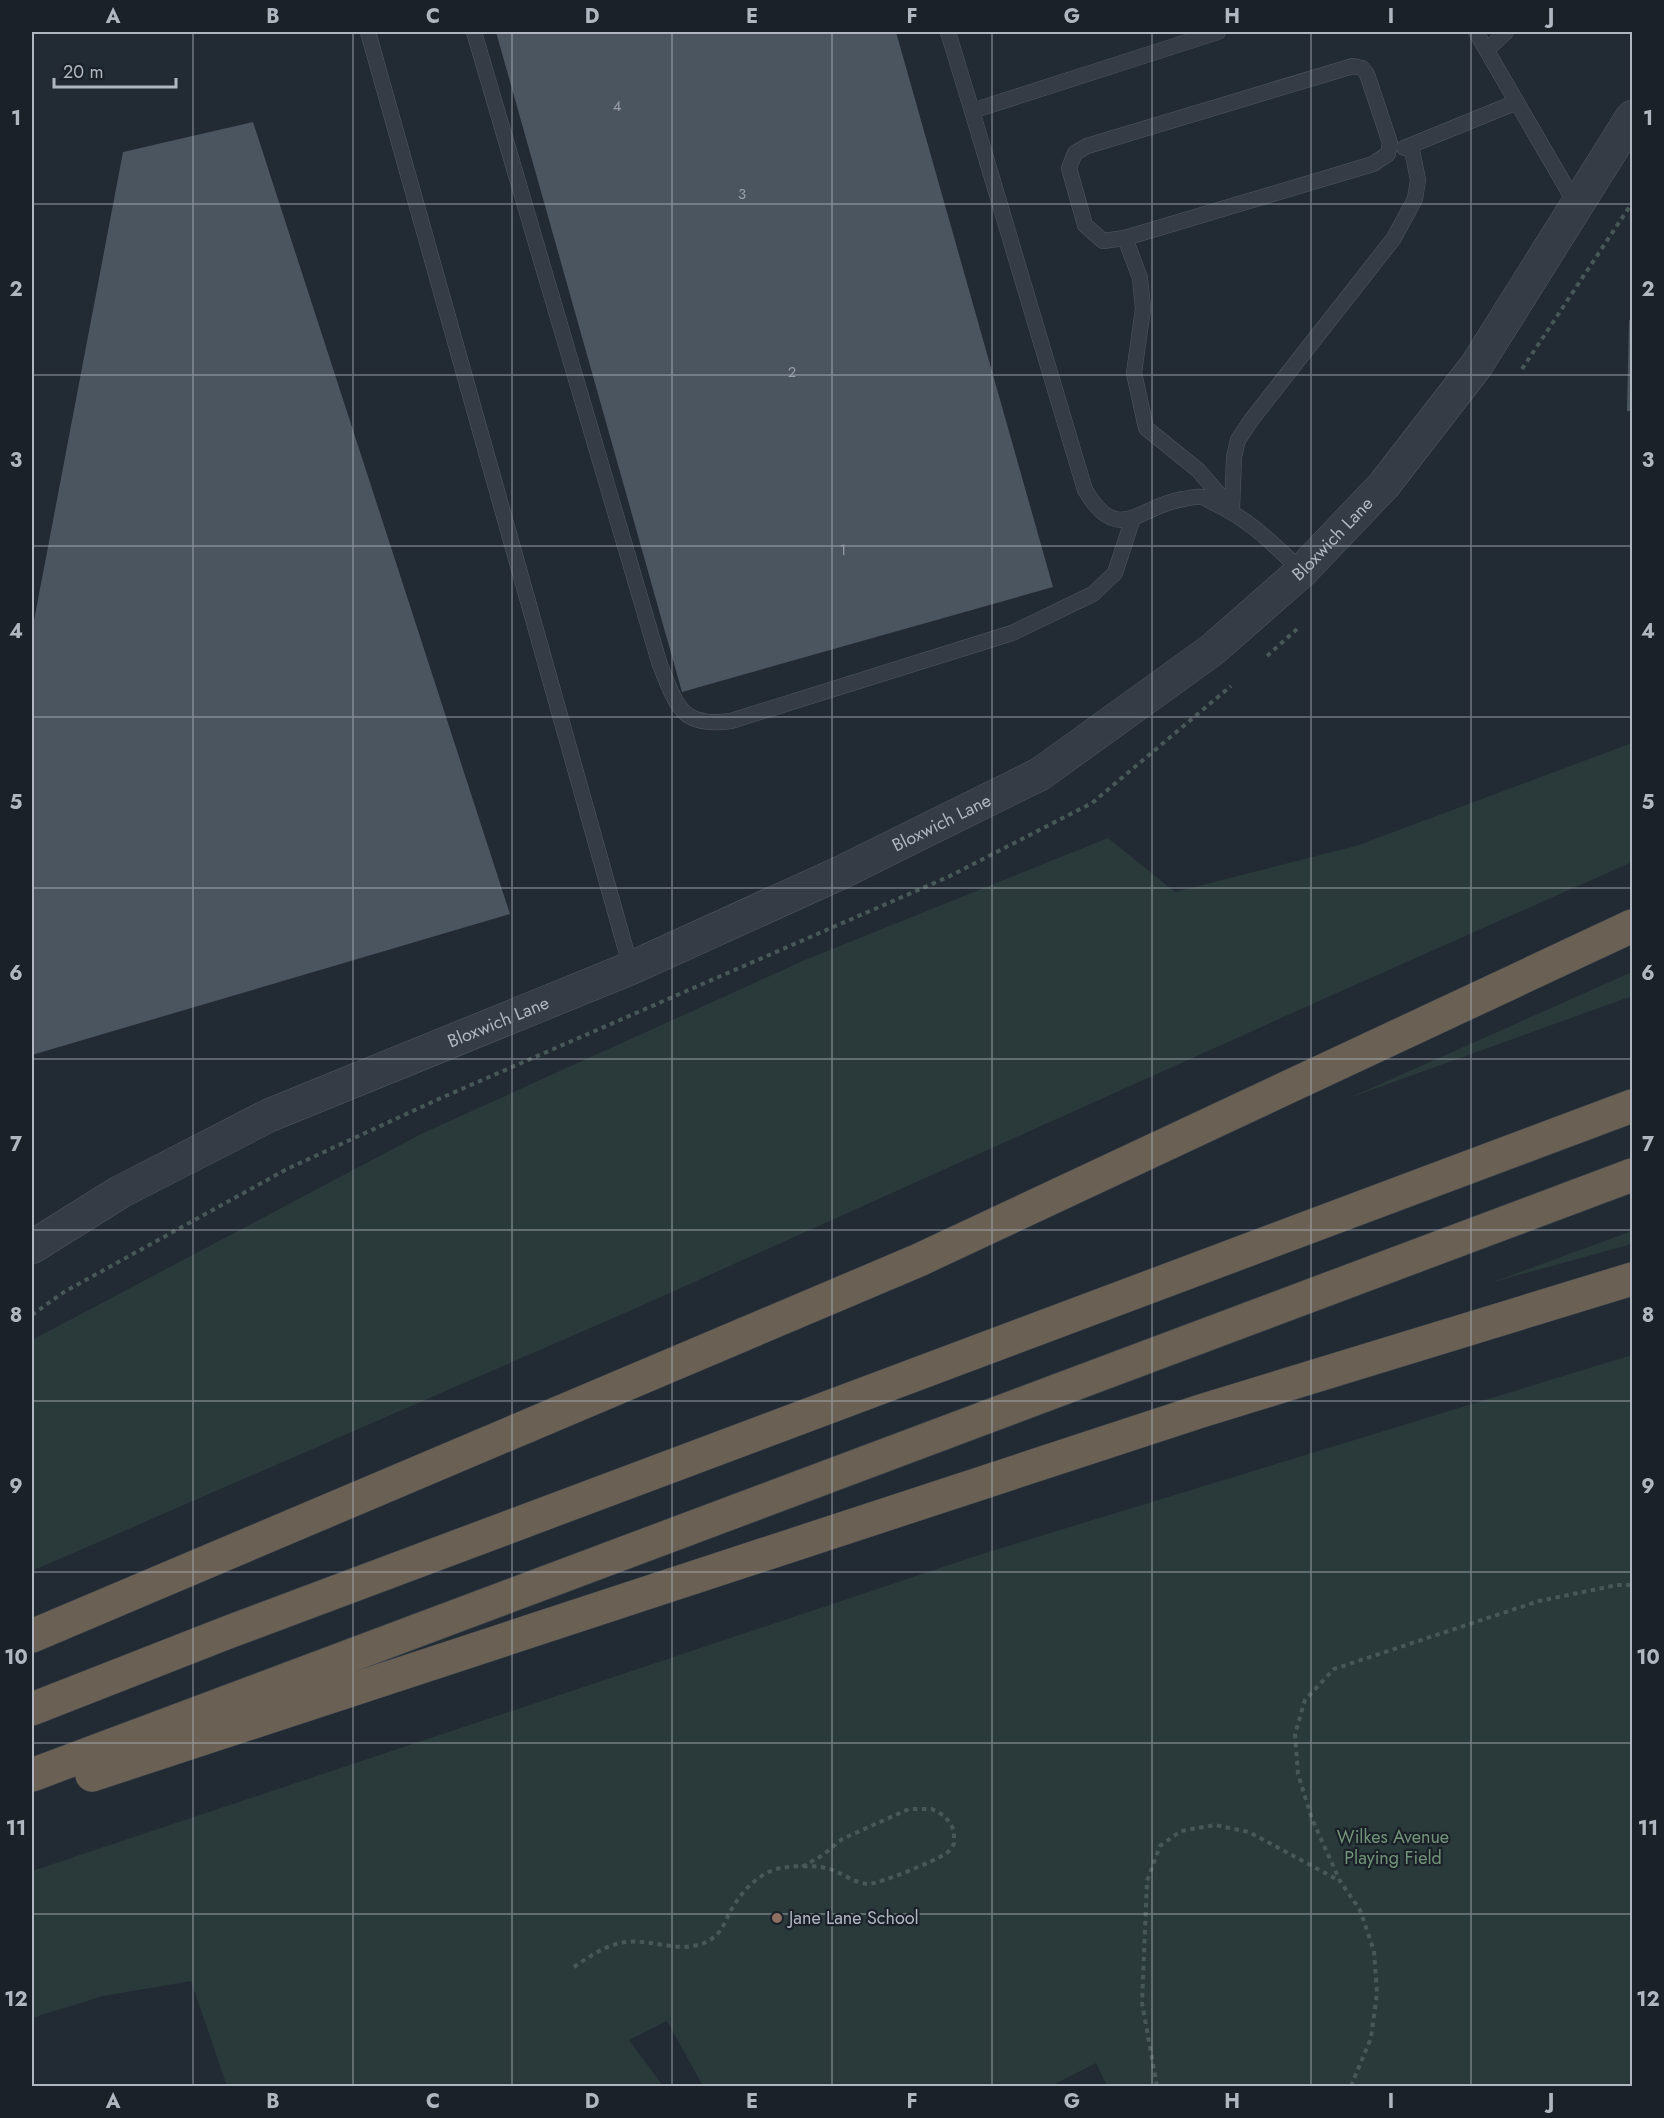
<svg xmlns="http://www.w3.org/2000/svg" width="1664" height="2118" viewBox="0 0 1664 2118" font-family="Jost,sans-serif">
<rect width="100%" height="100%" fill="#222a34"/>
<!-- green -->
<path fill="#2a3a3a" d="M1632,743V862L1319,1001L634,1309L32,1571V1340L421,1134L805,960L1108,838L1175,892L1356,846Z
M1632,972V996L1349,1098Z
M1632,1231V1244L1490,1283Z
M1632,1355V2086H1107L1096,2063L1051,2086H703L667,2021L629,2040L663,2086H227L191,1981L103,1996L32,2018V1871L985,1553Z"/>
<!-- building -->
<path fill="#4b555f" d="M496,32H896L1053,587L682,692Z
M253,122L510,914L32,1055V631L123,152Z
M1629,320H1632V411H1627Z"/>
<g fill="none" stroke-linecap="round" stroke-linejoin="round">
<!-- service casing -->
<g stroke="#50575f" stroke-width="16">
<path id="service" d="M368,32L631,968
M474,32L660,665C677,706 681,728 731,721L1012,633L1093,594L1115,573L1133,518
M948,32L972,111L1218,32
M1476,32L1577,206
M1487,50L1506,32
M1353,66L1362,68L1367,74L1390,143L1388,154L1373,164L1125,238L1103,241L1085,225L1069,168L1075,153L1087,146Z
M972,111L1085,490C1119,547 1138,506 1183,499C1189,498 1196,496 1202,497C1206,498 1210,501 1214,503C1249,519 1274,545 1302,571
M1404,148L1517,102
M1125,238L1140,278L1143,309L1134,373L1146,428L1198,470L1231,508
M1232,510L1234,457L1238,440L1252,419L1394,238L1415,199L1418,180L1411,145"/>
</g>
<!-- tertiary casing -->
<g stroke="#50575f" stroke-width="34">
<g id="tertiary">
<path id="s1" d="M32,1247L120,1192L270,1115L631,968L840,873L1040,774L1212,650L1302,571L1384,485L1476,366L1632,117"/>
</g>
</g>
<!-- motorway casing -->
<g stroke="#40474f" stroke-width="34">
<path id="motorway" d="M32,1636L919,1260L1632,926
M32,1709L226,1633L1632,1106
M32,1775L1632,1175
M92,1775L1201,1411L1632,1279"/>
</g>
<!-- path -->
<path stroke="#485859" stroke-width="4" stroke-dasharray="4.5 4.5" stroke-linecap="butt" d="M1522,369L1632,203
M1267,656L1297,629
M32,1315L64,1292L287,1169L441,1098L948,877L1092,803L1231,686
M574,1967C590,1956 607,1944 627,1942C654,1939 682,1955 708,1941C721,1934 724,1924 730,1912C740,1894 755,1876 776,1869C786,1866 815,1865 826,1868C840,1871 853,1883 868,1884C879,1884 935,1861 945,1854C949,1852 952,1847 954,1844V1830L945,1816L932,1809H909L842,1839L823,1855L802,1867
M1157,2086L1142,2003L1147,1881L1160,1846L1181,1831L1215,1825L1249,1832L1340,1881
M1351,2086L1371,2038L1377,1993L1374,1951L1360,1910L1340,1881L1312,1819L1298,1774L1295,1734L1305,1700L1334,1669L1539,1601L1617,1585H1632"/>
<!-- service -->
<use href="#service" stroke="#363c45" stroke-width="15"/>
<!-- tertiary -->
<use href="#tertiary" stroke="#363c45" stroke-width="33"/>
<!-- motorway -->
<use href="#motorway" stroke="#6a6054" stroke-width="33"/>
</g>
<!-- grid -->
<path fill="none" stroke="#b0b7c1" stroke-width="1.5" stroke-opacity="0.55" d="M193,32V2086M353,32V2086M512,32V2086M672,32V2086M832,32V2086M992,32V2086M1152,32V2086M1311,32V2086M1471,32V2086M32,204H1632M32,375H1632M32,546H1632M32,717H1632M32,888H1632M32,1059H1632M32,1230H1632M32,1401H1632M32,1572H1632M32,1743H1632M32,1914H1632"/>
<!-- markers -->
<circle fill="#8d6e63" stroke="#1b2129" stroke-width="2" cx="777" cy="1918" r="6"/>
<g text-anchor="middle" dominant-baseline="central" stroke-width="4.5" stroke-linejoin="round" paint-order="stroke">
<!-- number labels -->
<g font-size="15" fill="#979ea8">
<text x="617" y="106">4</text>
<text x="742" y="194">3</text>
<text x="792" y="372">2</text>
<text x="843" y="550">1</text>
</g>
<!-- street labels -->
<g font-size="18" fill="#b0b7c1" stroke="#1b2129">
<text stroke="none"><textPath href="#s1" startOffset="1491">Bloxwich Lane</textPath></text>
<text stroke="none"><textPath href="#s1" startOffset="1005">Bloxwich Lane</textPath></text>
<text stroke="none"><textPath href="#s1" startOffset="519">Bloxwich Lane</textPath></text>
</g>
<!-- park labels -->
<g font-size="18" fill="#729479" stroke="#1b2129">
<text x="1393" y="1837">Wilkes Avenue<tspan x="1393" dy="21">Playing Field</tspan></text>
</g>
<!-- poi labels -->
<g font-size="18" fill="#b0b7c1" stroke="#1b2129" text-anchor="start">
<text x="789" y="1918">Jane Lane School</text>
</g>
</g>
<!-- border -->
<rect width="1664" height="2118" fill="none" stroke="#1b2129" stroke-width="66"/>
<!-- scale -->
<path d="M54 78v9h122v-9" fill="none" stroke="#b0b7c1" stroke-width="3"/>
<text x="63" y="78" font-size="18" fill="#b0b7c1" stroke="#1b2129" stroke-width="4.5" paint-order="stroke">20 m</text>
<rect x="33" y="33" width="1598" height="2052" fill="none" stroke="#b0b7c1" stroke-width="2"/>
<g font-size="20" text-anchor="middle" font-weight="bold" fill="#b0b7c1">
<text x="113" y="23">A</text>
<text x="273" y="23">B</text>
<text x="433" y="23">C</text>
<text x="592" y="23">D</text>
<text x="752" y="23">E</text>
<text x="912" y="23">F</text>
<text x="1072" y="23">G</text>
<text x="1232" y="23">H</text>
<text x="1391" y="23">I</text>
<text x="1551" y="23">J</text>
<text x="16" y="125">1</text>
<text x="1648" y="125">1</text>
<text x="16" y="296">2</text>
<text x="1648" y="296">2</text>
<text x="16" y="467">3</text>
<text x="1648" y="467">3</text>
<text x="16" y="638">4</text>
<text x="1648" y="638">4</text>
<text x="16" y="809">5</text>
<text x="1648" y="809">5</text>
<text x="16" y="980">6</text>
<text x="1648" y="980">6</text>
<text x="16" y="1151">7</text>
<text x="1648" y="1151">7</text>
<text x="16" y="1322">8</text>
<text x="1648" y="1322">8</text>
<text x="16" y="1493">9</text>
<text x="1648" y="1493">9</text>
<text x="16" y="1664">10</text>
<text x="1648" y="1664">10</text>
<text x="16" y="1835">11</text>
<text x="1648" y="1835">11</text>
<text x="16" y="2006">12</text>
<text x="1648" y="2006">12</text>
<text x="113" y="2108">A</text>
<text x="273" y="2108">B</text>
<text x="433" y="2108">C</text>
<text x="592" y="2108">D</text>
<text x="752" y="2108">E</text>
<text x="912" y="2108">F</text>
<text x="1072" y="2108">G</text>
<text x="1232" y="2108">H</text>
<text x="1391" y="2108">I</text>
<text x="1551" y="2108">J</text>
</g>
</svg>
